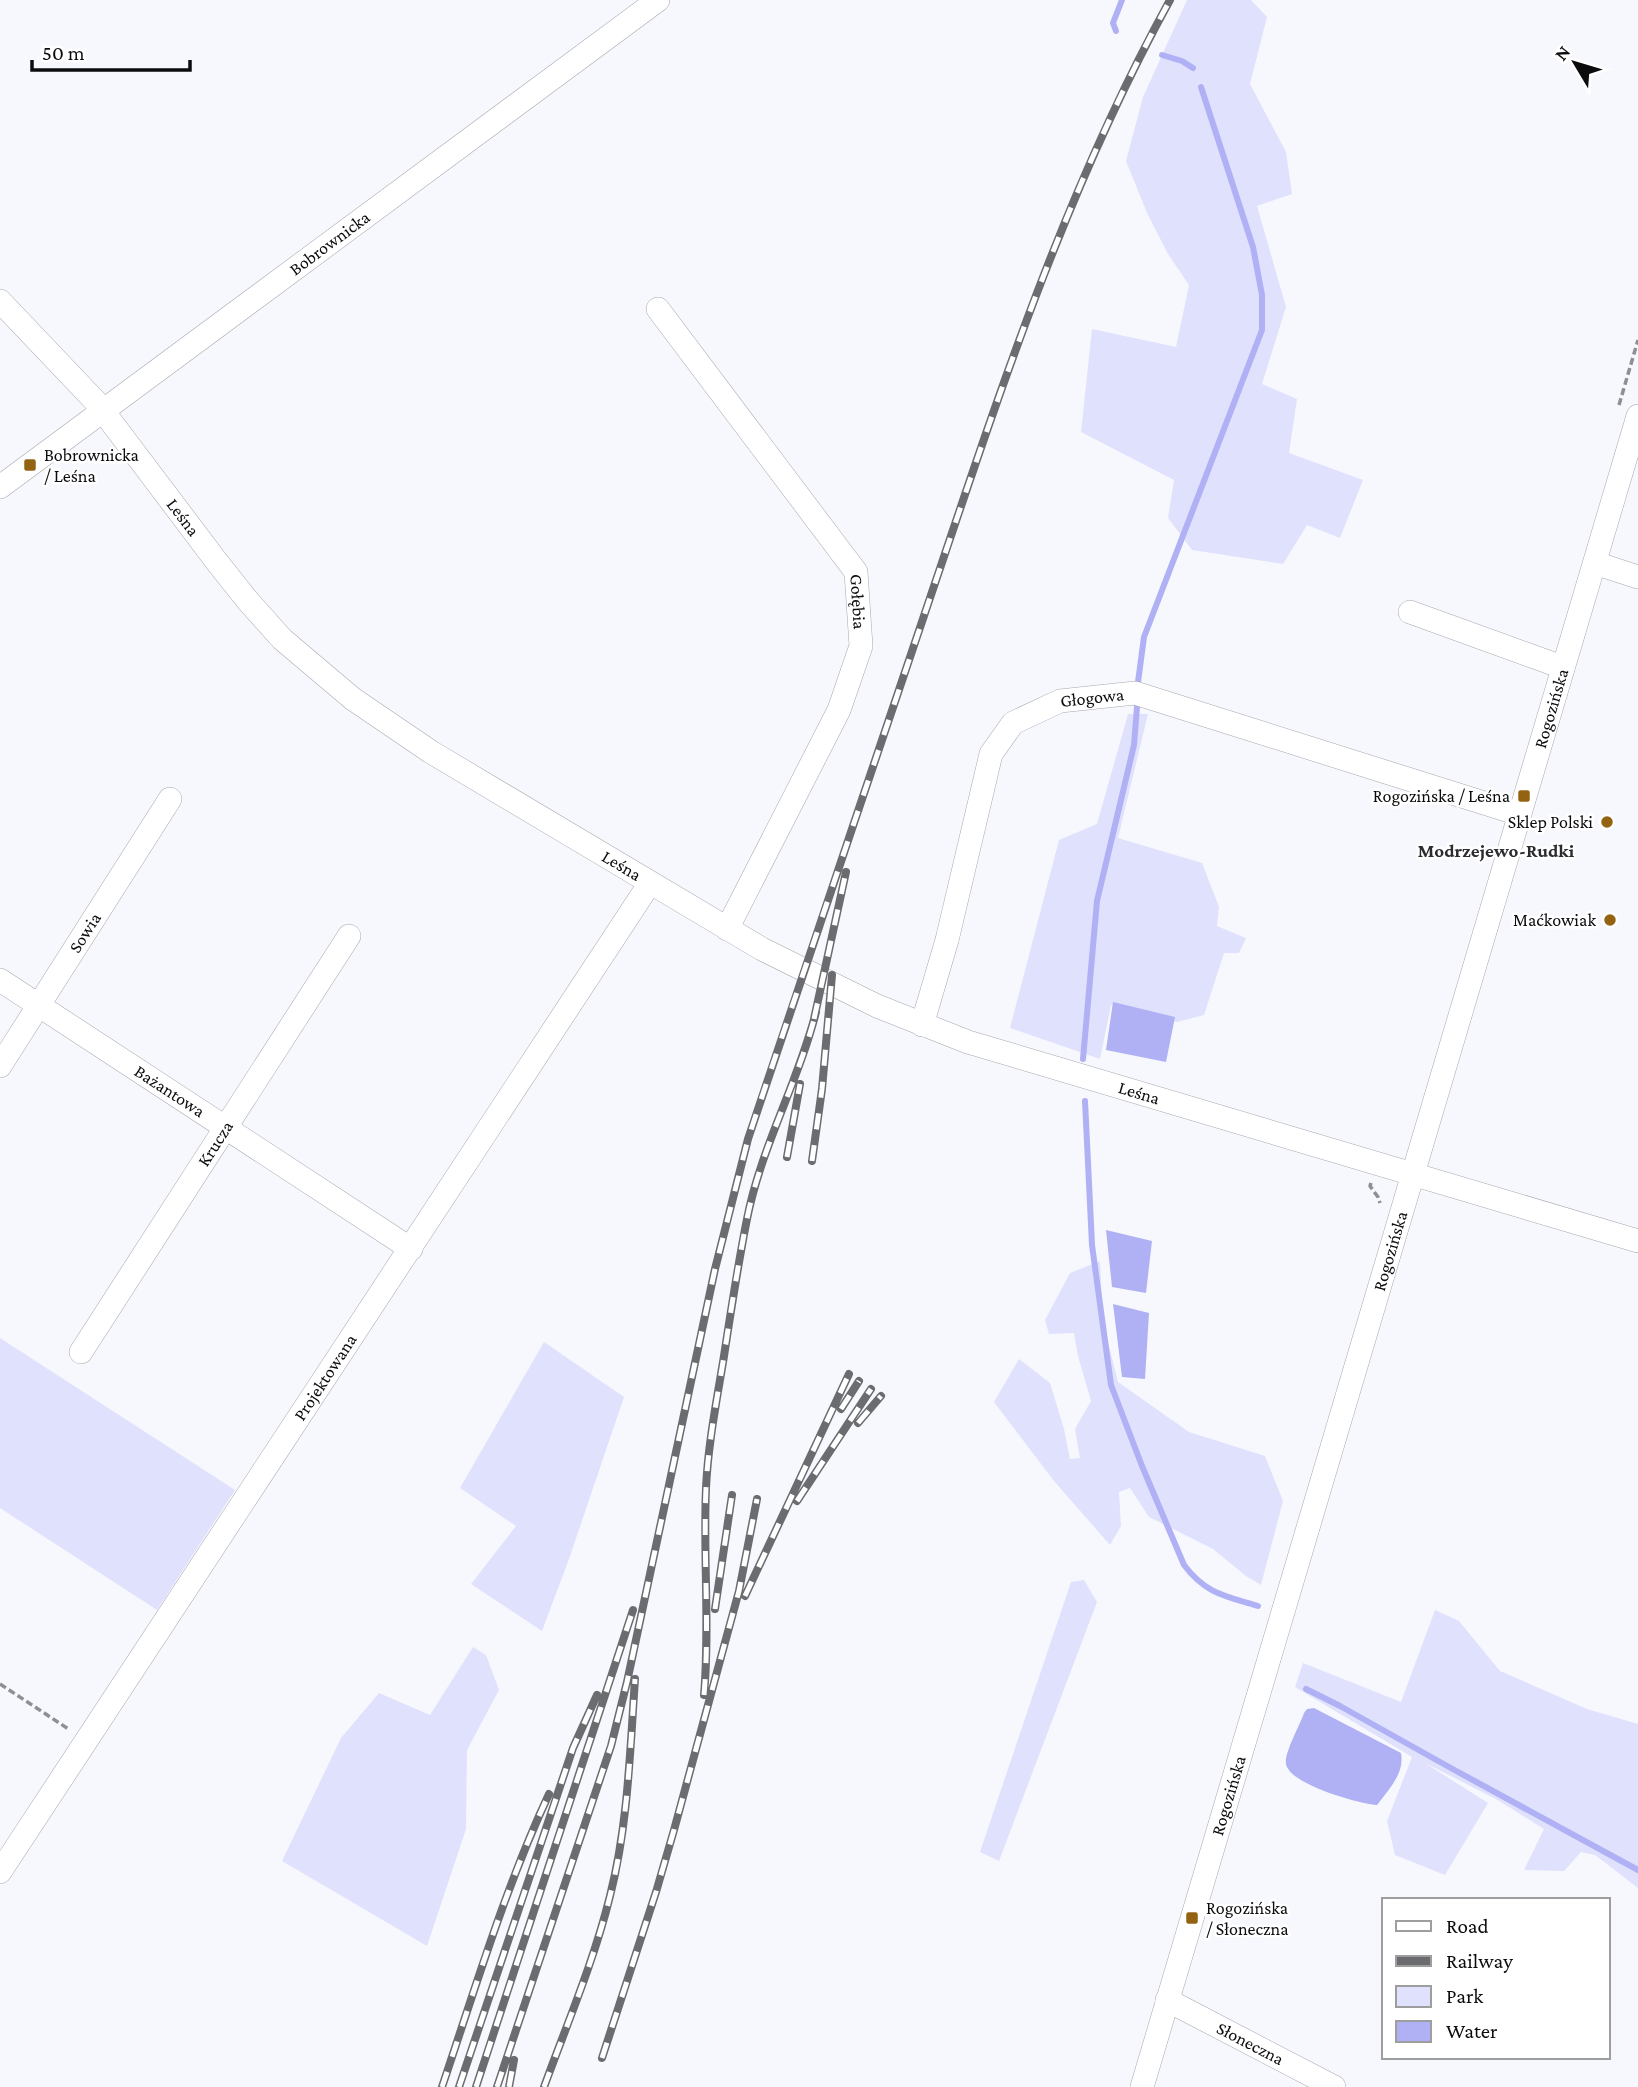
<svg xmlns="http://www.w3.org/2000/svg" width="1638" height="2087" viewBox="0 0 1638 2087" font-family="'Crimson Pro',serif">
<rect width="100%" height="100%" fill="#f7f8fe"/>
<!-- green -->
<path fill="#e0e1fc" d="M1187,0H1251L1267,17L1250,84L1286,152L1292,194L1257,206L1286,307L1262,384L1297,399L1289,453L1363,480L1340,538L1307,525L1283,564L1192,550L1168,518L1174,480L1081,432L1092,329L1176,347L1189,285L1168,254L1147,213L1126,161L1143,97Z
M1128,714H1148L1118,838L1202,863L1219,907L1217,926L1246,938L1239,953H1224L1204,1015L1177,1022L1111,1005L1100,1059L1010,1028L1059,840L1097,824Z
M1100,1261L1103,1322L1118,1382L1189,1432L1265,1456L1283,1501L1261,1585L1246,1576L1213,1549L1149,1517L1130,1488L1119,1492L1121,1526L1110,1545L1054,1481L994,1402L1019,1359L1050,1383L1064,1429L1070,1459L1080,1458L1075,1429L1091,1401L1078,1356L1074,1333L1049,1334L1045,1320L1070,1273Z
M0,1338L235,1490L157,1610L0,1508Z
M544,1342L624,1397L569,1559L542,1631L471,1584L516,1526L460,1488Z
M1084,1580L1097,1602L999,1861L980,1852L1071,1582Z
M1435,1610L1459,1621L1500,1671L1587,1709L1638,1724V1888L1595,1855L1581,1852L1564,1871L1524,1870L1544,1829L1496,1799L1425,1763L1488,1803L1445,1875L1395,1855L1387,1821L1412,1757L1295,1687L1303,1663L1401,1702Z
M473,1647L486,1655L499,1690L467,1750L466,1829L427,1946L282,1861L341,1738L379,1693L430,1715Z"/>
<!-- water -->
<path fill="#b0b1f4" d="M1113,1002L1175,1017L1166,1062L1106,1050Z
M1106,1230L1152,1241L1146,1293L1112,1287Z
M1113,1304L1149,1313L1145,1379L1122,1377Z
M1314,1708L1401,1753C1405,1773 1389,1789 1377,1805C1359,1804 1289,1784 1286,1764C1284,1753 1300,1725 1304,1713L1307,1709Z"/>
<g fill="none" stroke-linecap="round" stroke-linejoin="round">
<!-- stream -->
<path stroke="#b0b1f4" stroke-width="6" d="M1116,31L1113,23L1122,0
M1162,55L1182,61L1193,68
M1138,682L1144,637L1262,330V295L1253,247L1201,87
M1083,1059L1097,901L1134,745L1137,707
M1085,1101L1092,1245L1111,1385L1142,1466L1184,1565C1206,1594 1225,1596 1258,1606
M1306,1689L1340,1706L1449,1767L1638,1870"/>
<!-- minor casing -->
<g stroke="#a7a8af" stroke-width="24">
<g id="minor">
<path id="s1" d="M0,301L97,403L217,562L248,601L282,639L353,699L431,752L762,949L877,1006L968,1042L1638,1241"/>
<path id="s2" d="M658,309L856,572L861,646L839,710L727,929"/>
<path id="s3" d="M0,487L658,0"/>
<path d="M1595,563L1638,577"/>
<path d="M1410,612L1562,667"/>
<path id="s4" d="M0,980L411,1249"/>
<path id="s5" d="M922,1025L947,940L991,754L1013,723L1060,701L1135,693L1519,814"/>
<path id="s6" d="M0,1066L170,799"/>
<path id="s7" d="M81,1352L349,936"/>
<path id="s8" d="M0,1872L650,883"/>
<path id="s9" d="M1167,2000L1334,2087"/>
<path id="s10" d="M1142,2087L1638,416"/>
</g>
</g>
<!-- path -->
<path stroke="#8e8f94" stroke-width="3.5" stroke-dasharray="7 3.5" stroke-linecap="butt" d="M1619,405L1638,340
M1371,1183L1370,1186L1378,1197L1380,1203
M0,1684L70,1730"/>
<!-- minor -->
<use href="#minor" stroke="#fff" stroke-width="23"/>
<!-- rail casing -->
<g stroke="#6b6c70" stroke-width="8">
<path id="rail" d="M814,1019L846,872
M787,1157L800,1084
M812,1161L822,1089L832,975
M841,1409L859,1381
M858,1423L881,1396
M797,1501L871,1389
M745,1596L849,1374
M715,1609L732,1495
M704,1695C710,1626 703,1557 706,1488C708,1444 717,1399 724,1356C731,1310 738,1264 747,1219C761,1147 798,1083 816,1012
M602,2058L656,1892L674,1830L739,1591L757,1499
M442,2087C475,1989 505,1888 549,1794
M459,2087L573,1748L597,1695
M476,2087L633,1610
M497,2087L611,1746L627,1682L715,1269L748,1139C808,958 870,776 931,595C1000,391 1066,189 1170,0
M509,2087L514,2060
M544,2087C567,2024 594,1961 610,1896C628,1825 630,1752 635,1679"/>
</g>
<!-- rail -->
<use href="#rail" stroke="#fff" stroke-width="5" stroke-dasharray="16" stroke-linecap="butt"/>
</g>
<!-- markers -->
<g fill="#936312" stroke="#fff" stroke-width="2.5">
<rect x="23" y="458" width="14" height="14" rx="3.5"/>
<rect x="1517" y="789" width="14" height="14" rx="3.5"/>
<circle cx="1607" cy="822" r="7"/>
<circle cx="1610" cy="920" r="7"/>
<rect x="1185" y="1911" width="14" height="14" rx="3.5"/>
</g>
<g text-anchor="middle" dominant-baseline="central" stroke-width="5" stroke-linejoin="round" paint-order="stroke">
<!-- street labels -->
<g font-size="18" fill="#0c0c0f" stroke="#fff">
<text stroke="none"><textPath href="#s3" startOffset="410">Bobrownicka</textPath></text>
<text stroke="none"><textPath href="#s1" startOffset="284">Leśna</textPath></text>
<text stroke="none"><textPath href="#s2" startOffset="359">Gołębia</textPath></text>
<text stroke="none"><textPath href="#s5" startOffset="402">Głogowa</textPath></text>
<text stroke="none"><textPath href="#s10" startOffset="1438">Rogozińska</textPath></text>
<text stroke="none"><textPath href="#s1" startOffset="850">Leśna</textPath></text>
<text stroke="none"><textPath href="#s6" startOffset="158">Sowia</textPath></text>
<text stroke="none"><textPath href="#s4" startOffset="203">Bażantowa</textPath></text>
<text stroke="none"><textPath href="#s1" startOffset="1418">Leśna</textPath></text>
<text stroke="none"><textPath href="#s7" startOffset="248">Krucza</textPath></text>
<text stroke="none"><textPath href="#s10" startOffset="872">Rogozińska</textPath></text>
<text stroke="none"><textPath href="#s8" startOffset="592">Projektowana</textPath></text>
<text stroke="none"><textPath href="#s10" startOffset="304">Rogozińska</textPath></text>
<text stroke="none"><textPath href="#s9" startOffset="94">Słoneczna</textPath></text>
</g>
<!-- poi labels -->
<g font-size="18" fill="#0c0c0f" stroke="#fff" text-anchor="end">
<text x="44" y="455" text-anchor="start">Bobrownicka<tspan x="44" dy="21">/ Leśna</tspan></text>
<text x="1510" y="796">Rogozińska / Leśna</text>
<text x="1593" y="822">Sklep Polski</text>
<text x="1596" y="920">Maćkowiak</text>
<text x="1206" y="1908" text-anchor="start">Rogozińska<tspan x="1206" dy="21">/ Słoneczna</tspan></text>
</g>
<!-- neighbourhood labels -->
<g font-size="19" font-weight="bold" fill="#2b2b30" stroke="#fff">
<text x="1496" y="850">Modrzejewo-Rudki</text>
</g>
</g>
<!-- legend -->
<rect x="1382" y="1898" width="228" height="161" fill="#ffffff" stroke="#9e9e9f" stroke-width="2"/>
<rect x="1396" y="1921" width="35" height="10" fill="#ffffff" stroke="#9e9e9f" stroke-width="2"/>
<text x="1446" y="1933" font-size="21" fill="#0c0c0f">Road</text>
<rect x="1396" y="1956" width="35" height="10" fill="#6b6c70" stroke="#9e9e9f" stroke-width="2"/>
<text x="1446" y="1968" font-size="21" fill="#0c0c0f">Railway</text>
<rect x="1396" y="1986" width="35" height="21" fill="#e0e1fc" stroke="#9e9e9f" stroke-width="2"/>
<text x="1446" y="2003" font-size="21" fill="#0c0c0f">Park</text>
<rect x="1396" y="2021" width="35" height="21" fill="#b0b1f4" stroke="#9e9e9f" stroke-width="2"/>
<text x="1446" y="2038" font-size="21" fill="#0c0c0f">Water</text>
<!-- north arrow -->
<g transform="translate(1575 63) rotate(308)" stroke="#ffffff" stroke-width="5" paint-order="stroke">
<path d="M0-5L12 26L0 18L-12 26Z" fill="#0c0c0f"/>
<text y="-10" font-size="19" font-weight="bold" text-anchor="middle" fill="#0c0c0f">N</text>
</g>
<!-- scale -->
<path d="M32 60v10h158v-10" fill="none" stroke="#0c0c0f" stroke-width="3.5"/>
<text x="42" y="60" font-size="21" fill="#0c0c0f" stroke="#ffffff" stroke-width="5" paint-order="stroke">50 m</text>
</svg>
